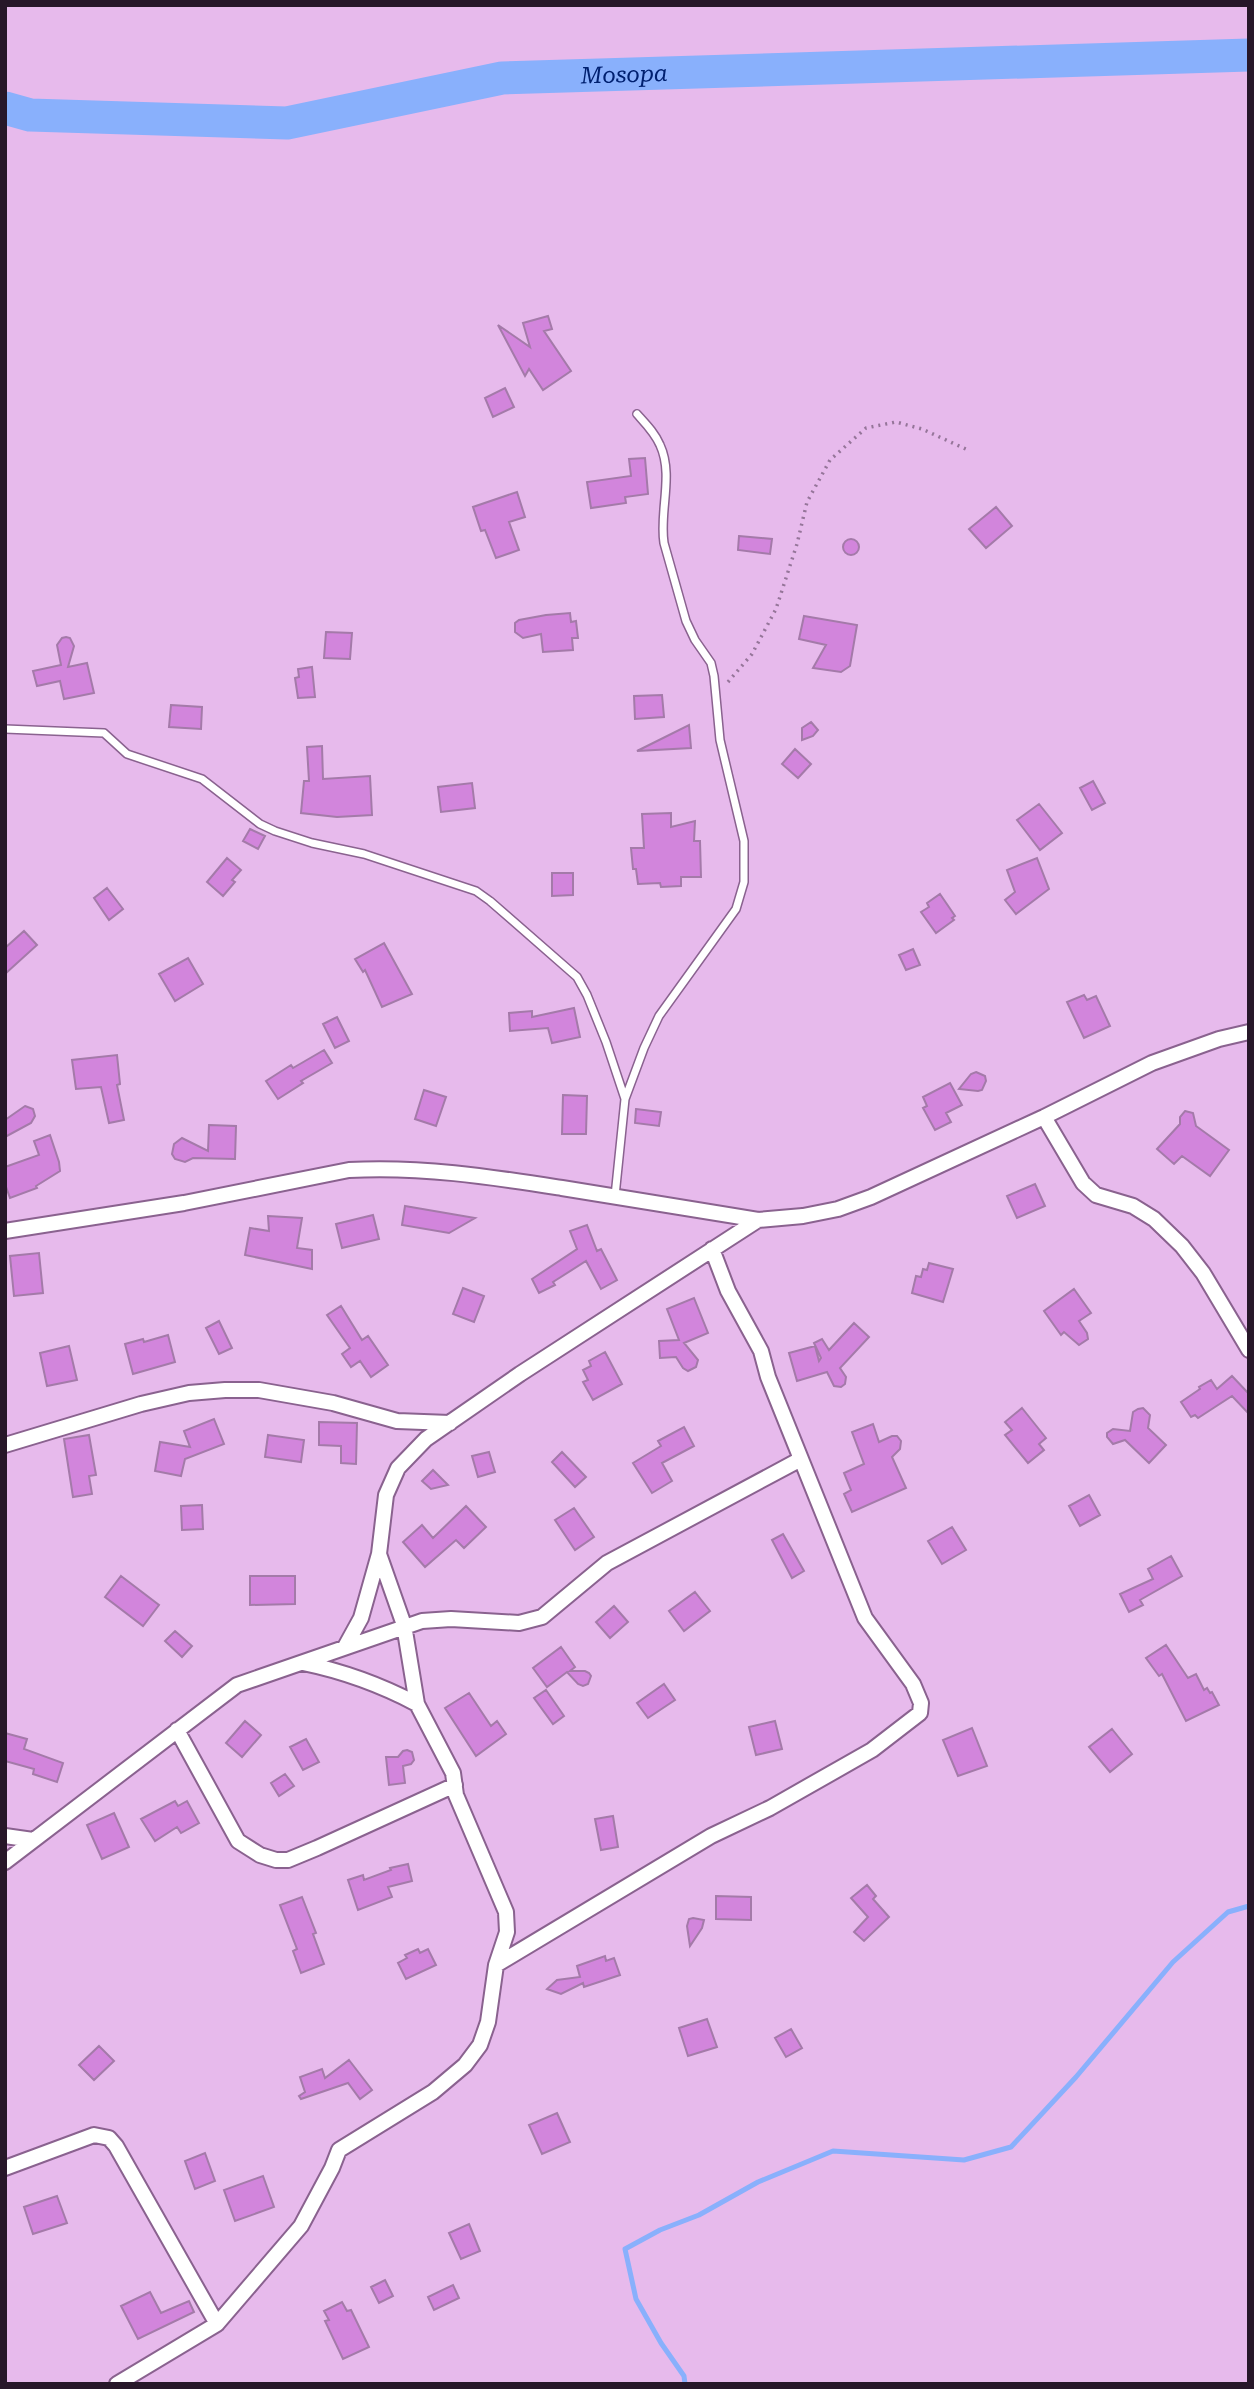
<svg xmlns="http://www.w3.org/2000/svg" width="1254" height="2389" viewBox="0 0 1254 2389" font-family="'Roboto Serif',serif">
<rect width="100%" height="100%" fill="#e7baec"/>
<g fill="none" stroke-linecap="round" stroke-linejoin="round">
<!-- stream -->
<path stroke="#89b0fc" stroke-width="5" d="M685,2384L684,2376L661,2343L636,2299L625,2249L660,2230L699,2215L758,2182L833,2151L964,2160L1011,2147L1076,2077L1173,1962L1228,1912L1249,1906"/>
<!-- river -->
<path stroke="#89b0fc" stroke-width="33" id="s1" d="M5,108L30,115L287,123L502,78L1249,55"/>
</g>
<!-- building -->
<path fill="#d285dc" stroke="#a47aa9" stroke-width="2" d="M548,316L552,329L544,331L571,371L543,390L529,369L525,376L498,325L530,347L523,323Z
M505,388L514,407L493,417L485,398Z
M645,458L648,494L625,497L626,503L591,508L587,482L631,476L629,459Z
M517,492L525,517L509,522L519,550L496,558L485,530L481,531L473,507Z
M996,507L1012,526L986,548L969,529Z
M739,536L772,539L770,554L738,550Z
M843 547a8 8 0 1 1 16 0a8 8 0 1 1-16 0Z
M570,613L571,622L576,621L578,638H572L573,650L543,652L541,634L523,638L515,632V623L519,620L546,615Z
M804,616L857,625L850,666L841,672L813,668L826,645L799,639Z
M326,632L352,633L350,659L324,658Z
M66,637L70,638L74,646L68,667L87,663L94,693L64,699L60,681L37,686L33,671L61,665L57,645L62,638Z
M312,667L315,697L298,698L295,678L299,677L298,669Z
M662,695L664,717L635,719L634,696Z
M171,705L202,707L201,729L169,727Z
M811,722L818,730L813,736L802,740V728Z
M689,725L691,748L637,751Z
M322,746L323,779L370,776L372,815L337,817L301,813L304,781H309L307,747Z
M795,749L811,764L798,778L782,764Z
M1093,781L1105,803L1092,810L1080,788Z
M472,783L475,808L441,812L438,787Z
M1039,804L1062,833L1040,850L1017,820Z
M671,813V827L695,821L694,841H700L701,877H681V886L661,887L660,883L638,884L636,869H633L631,848H644L642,814Z
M250,829L265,836L258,849L243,841Z
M227,858L241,870L232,880L235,882L223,896L207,882Z
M1037,858L1049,889L1016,914L1005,900L1015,892L1007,870Z
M552,873H573V895L552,896Z
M107,888L123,909L109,920L94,898Z
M940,894L955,916L952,918L954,920L936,933L921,912L929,907L927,903Z
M24,931L37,945L5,974V948Z
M384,943L412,994L382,1007L365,970L363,972L355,959Z
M913,949L920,965L906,970L899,955Z
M188,958L203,984L175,1001L159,974Z
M1084,995L1087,1000L1096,996L1110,1026L1084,1038L1067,1002Z
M574,1008L580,1037L552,1043L548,1028L510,1031L509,1013L532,1011V1017Z
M337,1017L349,1041L335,1048L323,1024Z
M324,1050L332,1063L301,1081L303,1083L278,1099L266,1081L291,1065L293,1068Z
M117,1055L120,1084L117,1085L124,1120L109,1123L101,1087L76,1089L72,1060Z
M976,1072L985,1076L986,1081L982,1090L978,1091L959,1089L971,1074Z
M950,1083L962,1105L946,1113L951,1122L935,1130L923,1108L927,1106L923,1097Z
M424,1090L446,1097L436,1126L415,1119Z
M563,1095L587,1096L586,1134H562Z
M25,1106L33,1109L35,1116L31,1123L5,1137V1120Z
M636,1109L661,1112L659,1126L635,1123Z
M1185,1111L1193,1113L1196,1126L1229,1150L1210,1176L1182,1156L1174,1164L1157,1149L1180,1124V1117Z
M209,1125L236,1126L235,1159L193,1158L185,1162L175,1159L172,1154L174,1144L182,1138L208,1151Z
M50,1135L59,1162L60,1171L36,1186L37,1188L10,1198L5,1184V1167L39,1155L34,1141Z
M1035,1184L1045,1206L1017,1218L1007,1196Z
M405,1206L475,1218L449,1233L402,1225Z
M373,1215L379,1239L342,1248L336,1224Z
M268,1216L302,1218L297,1248L312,1250V1269L245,1255L250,1228L269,1231Z
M587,1225L597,1251L601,1249L617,1280L601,1289L586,1261L553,1282L555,1285L539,1293L532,1279L577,1249L570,1231Z
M39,1253L43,1293L14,1296L10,1256Z
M929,1263L953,1269L943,1302L912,1293L916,1276L921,1277L923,1269L927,1270Z
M463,1288L484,1296L474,1322L453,1314Z
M1074,1289L1091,1313L1079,1321L1087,1333L1088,1339L1079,1345L1064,1332L1061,1335L1044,1311Z
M694,1298L708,1333L684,1343L698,1360L696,1367L688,1371L683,1368L676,1357L660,1358L659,1341L679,1340L667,1309Z
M341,1306L362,1340L368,1336L388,1365L371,1377L360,1361L351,1367L342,1354L350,1348L327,1315Z
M219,1321L232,1348L219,1354L206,1328Z
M854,1323L869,1337L840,1368L846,1377L845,1384L841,1387L834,1386L827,1372L797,1381L789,1353L815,1346L819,1361L821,1358L814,1343L822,1339L829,1350Z
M168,1335L175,1362L133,1374L125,1344L143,1339L144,1342Z
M69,1346L77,1380L47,1386L40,1353Z
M605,1352L622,1384L593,1400L583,1382L588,1380L583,1370L591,1366L589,1361Z
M1232,1376L1249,1394V1414L1232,1396L1198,1418L1195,1415L1191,1417L1181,1402L1200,1389L1199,1387L1211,1380L1217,1389Z
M1022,1408L1046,1438L1039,1444L1044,1450L1028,1463L1005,1435L1012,1430L1005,1422Z
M1143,1408L1150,1415L1148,1428L1166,1445L1149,1463L1125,1440L1113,1444L1107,1437V1433L1113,1429L1130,1431L1133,1412L1138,1409Z
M214,1419L224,1444L185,1459L181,1476L155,1471L160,1442L190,1447L184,1431Z
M319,1422L357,1423L356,1464L341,1463V1446L319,1445Z
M873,1424L879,1442L892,1436H897L901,1441L900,1449L892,1457L906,1488L852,1512L844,1494L851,1490L844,1473L864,1464L852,1432Z
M684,1427L694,1446L662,1463L672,1481L652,1493L633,1463L661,1446L658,1441Z
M89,1435L96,1475L89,1476L92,1494L73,1497L64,1439Z
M268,1435L304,1440L301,1462L265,1457Z
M489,1452L495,1472L478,1477L472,1456Z
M562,1452L586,1477L575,1487L552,1462Z
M433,1470L448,1485L431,1489L422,1481Z
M1089,1495L1100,1515L1080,1526L1069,1506Z
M202,1505L203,1529L182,1530L181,1506Z
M466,1506L486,1527L464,1548L456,1540L425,1567L403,1542L422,1525L433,1538Z
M574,1508L594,1537L575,1550L555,1520Z
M952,1527L966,1550L942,1564L928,1541Z
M783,1534L804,1571L792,1578L772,1540Z
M1171,1556L1182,1576L1140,1600L1143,1605L1129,1612L1120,1594L1153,1579L1148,1569Z
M121,1576L159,1605L143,1626L105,1597Z
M250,1576H295V1604L250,1605Z
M695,1592L710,1611L684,1631L669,1611Z
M614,1606L628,1622L610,1638L596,1622Z
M175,1631L192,1646L182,1657L165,1641Z
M1166,1645L1188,1678L1196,1674L1204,1690L1207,1688L1210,1693L1212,1692L1219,1705L1186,1721L1162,1674L1159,1676L1146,1658Z
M561,1647L575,1667L570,1671H585L589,1673L591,1676L588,1684L583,1686L578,1684L567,1672L547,1687L533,1668Z
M664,1684L675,1700L648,1718L637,1703Z
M546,1690L564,1716L553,1724L534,1698Z
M469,1693L491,1726L497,1721L506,1734L476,1756L445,1708Z
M245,1721L261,1735L242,1757L226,1743Z
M775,1721L782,1749L756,1755L749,1727Z
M972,1728L987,1766L958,1776L943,1740Z
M1112,1729L1132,1754L1110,1772L1089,1747Z
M5,1733L27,1739L24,1749L63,1763L57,1782L33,1774L34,1769L5,1761Z
M306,1739L319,1762L303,1770L290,1747Z
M407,1750L412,1752L414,1760L411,1764L403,1766L405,1783L389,1785L386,1757H398L403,1751Z
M285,1774L294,1786L279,1796L271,1783Z
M175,1801L178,1806L187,1801L199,1823L181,1833L177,1827L155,1841L141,1819Z
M114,1813L129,1847L102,1859L87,1825Z
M613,1816L618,1847L601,1850L595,1819Z
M408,1864L412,1881L388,1887L392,1897L358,1910L348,1880L363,1875L364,1880L391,1870L390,1868Z
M867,1885L876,1896L873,1899L889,1917L864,1941L854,1932L868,1917L851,1898Z
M716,1896L751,1897V1920L716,1919Z
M302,1897L316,1933L313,1934L324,1964L301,1973L293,1951L297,1949L280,1905Z
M693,1918L704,1920L702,1928L690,1946L687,1926L689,1919Z
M418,1949L420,1953L428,1949L436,1965L406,1979L398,1963L407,1958L405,1955Z
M605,1956L606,1961L614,1958L620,1975L584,1987L583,1983L561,1994L547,1989L557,1980L580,1977L577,1966Z
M707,2019L717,2047L688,2056L679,2028Z
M791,2029L802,2048L786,2057L775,2038Z
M99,2046L114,2061L94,2080L79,2065Z
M349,2060L372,2090L360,2099L348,2083L301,2099L299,2096L305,2092L300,2077L322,2069L325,2078Z
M557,2113L570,2142L542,2154L529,2125Z
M205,2153L215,2181L195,2189L185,2161Z
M263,2176L274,2207L235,2221L224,2190Z
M57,2196L67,2223L33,2234L24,2207Z
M469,2224L480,2251L461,2259L449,2233Z
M385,2280L393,2296L379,2303L371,2287Z
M453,2285L459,2298L434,2310L428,2297Z
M150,2292L161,2313L189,2301L194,2312L138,2339L121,2306Z
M342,2302L347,2311L351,2310L369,2347L343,2359L325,2321L329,2320L324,2311Z"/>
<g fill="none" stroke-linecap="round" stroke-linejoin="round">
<!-- lane casing -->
<g stroke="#8a628f" stroke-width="10">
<path id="lane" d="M5,729L104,733L127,754L202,779L260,824L275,831L312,843L364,854L476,891L490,901L577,977L587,995L606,1042L625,1099
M615,1196L625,1099L644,1048L659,1016L736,909L744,882V841L720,740L714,676L711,663L695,640L686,621L664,543C659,512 674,475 660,445C655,433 646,424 637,414"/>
</g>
<!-- street casing -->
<g stroke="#8a628f" stroke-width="18">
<path id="street" d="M1044,1117L1083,1183L1096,1195L1133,1206L1154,1219L1182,1246L1203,1273L1249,1350
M5,1231L184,1203L349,1170C422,1166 491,1177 562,1188C628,1199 693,1209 758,1220L803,1216L838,1209L871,1197L1044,1117L1152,1063L1219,1039L1249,1032
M5,1445L141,1404L189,1393L225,1390H259L333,1403L397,1421L450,1423
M345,1647L361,1618L379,1554
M303,1663C342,1671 381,1685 417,1704
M177,1730L238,1841L260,1855L276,1860H288L317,1848L455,1785
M5,1836L33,1840
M5,1862L237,1685L422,1621L451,1619L519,1623L542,1617L607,1563L801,1459
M496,1965L711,1836L770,1808L872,1750L920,1713L921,1703L913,1684L865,1618L768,1377L761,1351L728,1291L712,1249
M5,2168L94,2135L109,2138L116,2146L217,2324
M117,2384L217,2324L301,2226L332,2168L339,2150L433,2092L465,2065L480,2045L488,2022L496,1965L507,1932L506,1912L456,1795L453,1773L417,1704L404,1625L379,1554L386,1495L398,1468L426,1439L520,1374L758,1220"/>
</g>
<!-- path -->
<path stroke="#957599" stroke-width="3.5" stroke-dasharray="2 5" stroke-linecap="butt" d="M728,682L752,654L776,609L797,544L807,502L830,460L866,428L896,422L922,429L970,451"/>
<!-- lane -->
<use href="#lane" stroke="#fff" stroke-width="7"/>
<!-- street -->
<use href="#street" stroke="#fff" stroke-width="14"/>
</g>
<g text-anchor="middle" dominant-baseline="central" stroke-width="5" stroke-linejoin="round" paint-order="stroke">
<!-- water labels -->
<g font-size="23" font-style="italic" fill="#002070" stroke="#e7baec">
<text stroke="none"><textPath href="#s1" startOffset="625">Mosopa</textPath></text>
</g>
</g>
<!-- border -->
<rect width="1254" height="2389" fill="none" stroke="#271729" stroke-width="14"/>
</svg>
